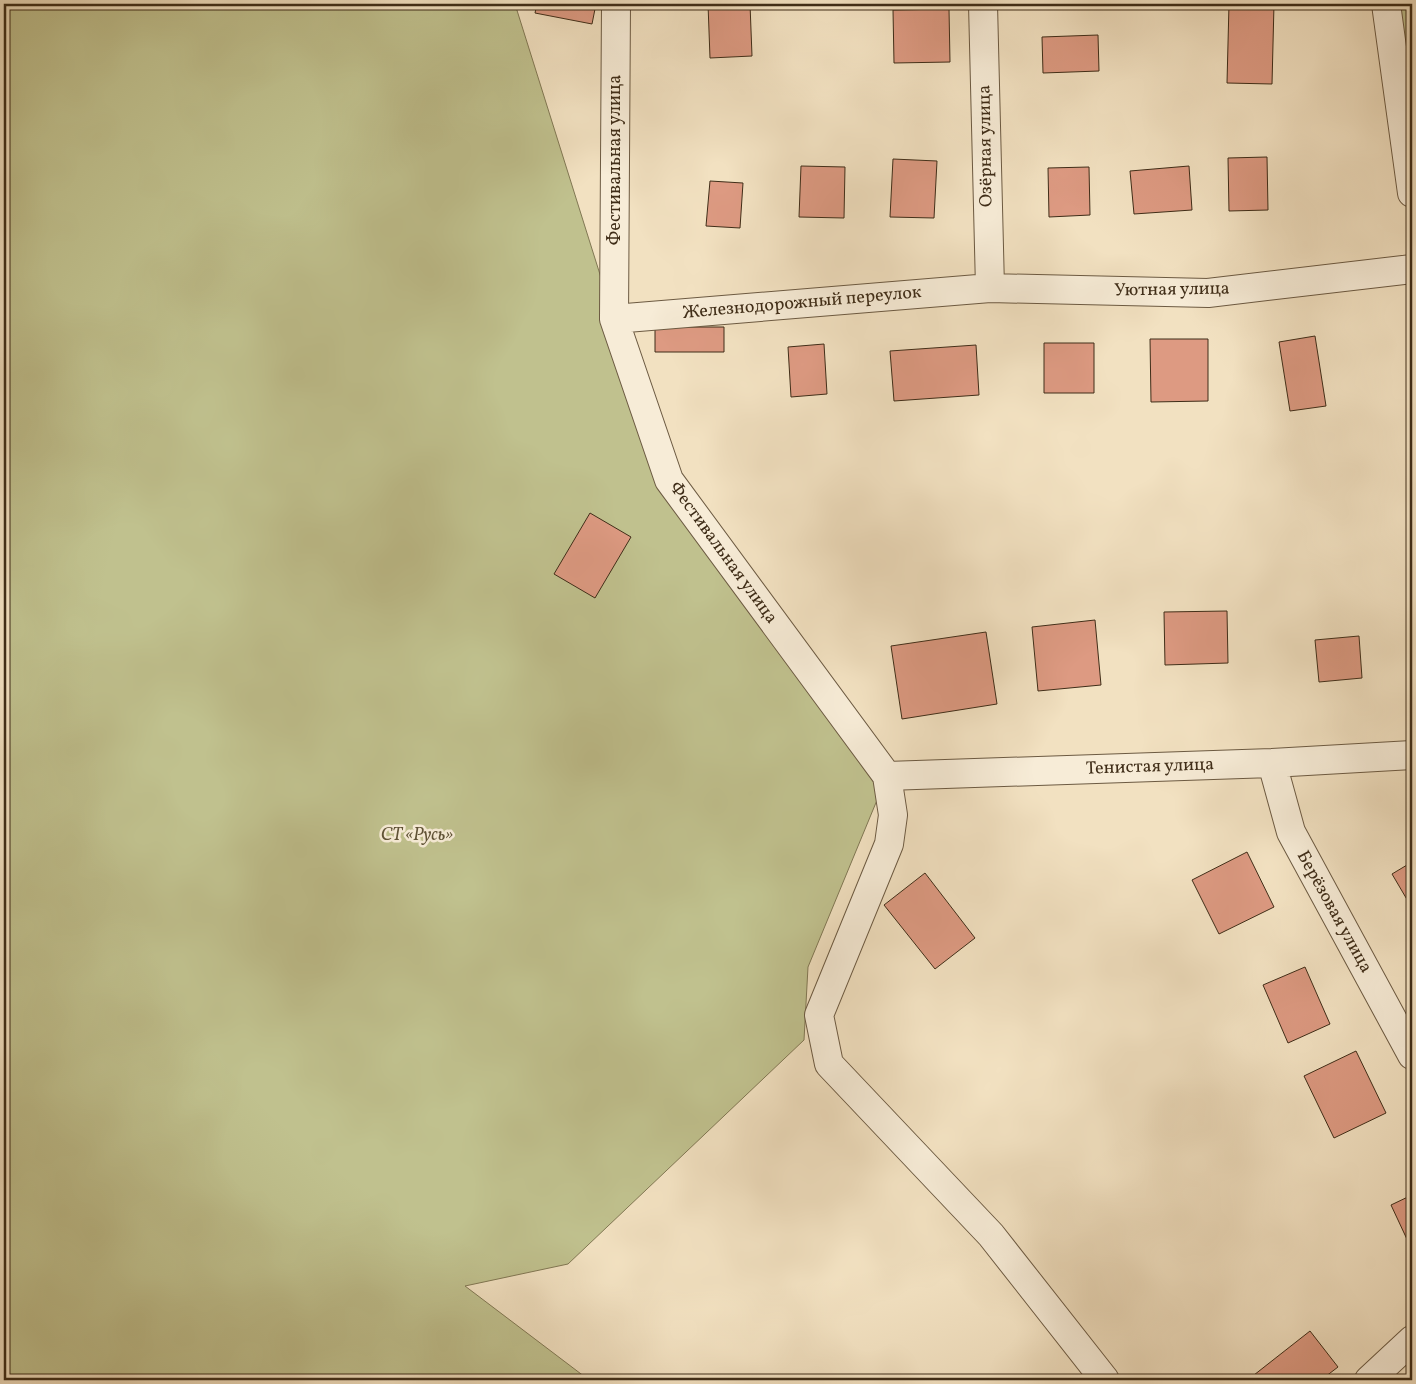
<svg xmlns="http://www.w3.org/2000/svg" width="1416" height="1384" viewBox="0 0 1416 1384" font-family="Vollkorn,serif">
<rect width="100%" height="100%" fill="#f2e1c1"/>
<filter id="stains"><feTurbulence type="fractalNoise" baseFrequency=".004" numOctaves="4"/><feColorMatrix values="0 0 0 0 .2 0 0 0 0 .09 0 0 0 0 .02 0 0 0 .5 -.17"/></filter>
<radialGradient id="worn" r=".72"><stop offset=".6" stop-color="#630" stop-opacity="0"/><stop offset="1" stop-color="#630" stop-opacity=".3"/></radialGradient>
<!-- green -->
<path fill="#c0c18e" stroke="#807753" d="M4,4H515L614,319L669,480L887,776L808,967L804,1040L568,1264L465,1286L589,1380H4Z
M1386,4H1412V193Z"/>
<!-- building -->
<path fill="#dd9a82" stroke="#3f2d18" d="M537,4H596L592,24L535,13Z
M708,4H750L752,56L710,58Z
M1229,4H1274L1272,84L1227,83Z
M949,9L950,62L894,63L893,10Z
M1098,35L1099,71L1043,73L1042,37Z
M1267,157L1268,210L1229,211L1228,158Z
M893,159L937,161L934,218L890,217Z
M801,166L845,167L844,218L799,217Z
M1189,166L1192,210L1134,214L1130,171Z
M1089,167L1090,215L1049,217L1048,168Z
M710,181L743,183L740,228L706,226Z
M655,327H724V352H655Z
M1315,336L1326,406L1290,411L1279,342Z
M1150,339H1208V401L1151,402Z
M1044,343H1094V393H1044Z
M824,344L827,394L791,397L788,347Z
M976,345L979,395L894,401L890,351Z
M590,513L631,537L595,598L554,574Z
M1227,611L1228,663L1165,665L1164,612Z
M1095,620L1101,685L1038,691L1032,627Z
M986,632L997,704L902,719L891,646Z
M1359,636L1362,678L1319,682L1315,640Z
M1247,852L1274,907L1219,934L1192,880Z
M1412,862V908L1392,874Z
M925,873L975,938L935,969L884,905Z
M1305,967L1330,1024L1288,1043L1263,985Z
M1356,1051L1386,1113L1334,1138L1304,1076Z
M1412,1195V1250L1391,1205Z
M1310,1331L1338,1367L1321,1380H1258L1254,1375Z"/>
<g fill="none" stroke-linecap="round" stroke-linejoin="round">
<!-- minor casing -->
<g stroke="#6c5a42" stroke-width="30">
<path id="minor" d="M616,4L614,319L669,480L887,776L893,815L889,844L819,1015L829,1064L991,1235L1105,1380
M983,4L990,288
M1386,4L1412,193
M614,319L990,288L1208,293L1412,269
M1272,763L1291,832L1412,1055
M887,776L1272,763L1412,755
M1369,1380L1412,1340"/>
</g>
<!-- minor -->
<use href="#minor" stroke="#f7ecd7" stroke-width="28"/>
</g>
<g text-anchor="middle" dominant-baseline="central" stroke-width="5" stroke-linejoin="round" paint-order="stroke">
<!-- street labels -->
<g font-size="18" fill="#3f2d18" stroke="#f7ecd7">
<text transform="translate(986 146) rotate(-91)">Озёрная улица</text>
<text transform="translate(615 160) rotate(-90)">Фестивальная улица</text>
<text transform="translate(1172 290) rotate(-1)">Уютная улица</text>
<text transform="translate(802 303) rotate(-5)">Железнодорожный переулок</text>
<text transform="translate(723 553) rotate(54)">Фестивальная улица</text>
<text transform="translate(1150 767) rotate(-2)">Тенистая улица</text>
<text transform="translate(1334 912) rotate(61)">Берёзовая улица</text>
</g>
<!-- park labels -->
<g font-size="18" font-style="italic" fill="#5f5236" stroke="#f7ecd7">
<text x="417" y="835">СТ «Русь»</text>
</g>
</g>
<!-- margin -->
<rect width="1416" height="1384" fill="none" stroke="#f2e1c1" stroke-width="20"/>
<rect x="5" y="5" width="1406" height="1374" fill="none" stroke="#3f2d18" stroke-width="2.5"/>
<rect x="10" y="10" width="1396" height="1364" fill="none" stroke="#3f2d18"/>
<rect width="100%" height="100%" filter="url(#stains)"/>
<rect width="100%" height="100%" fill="url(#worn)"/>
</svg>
